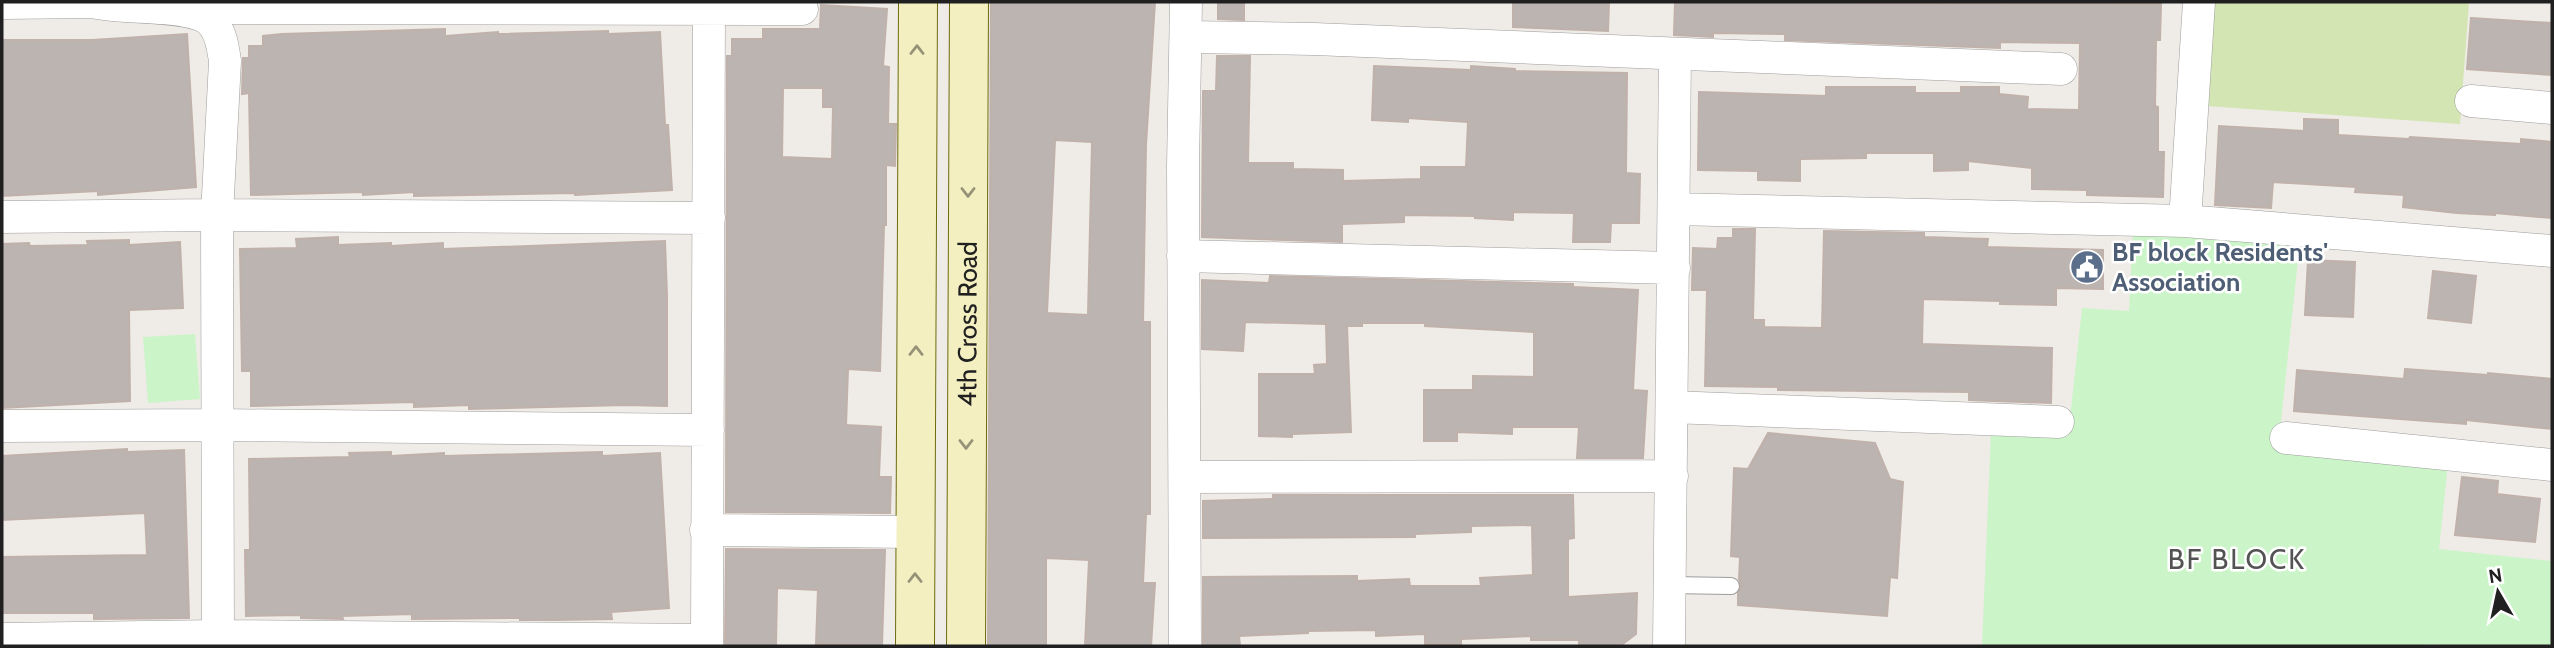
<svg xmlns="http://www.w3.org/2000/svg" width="2554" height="648" viewBox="0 0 2554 648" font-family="Cabin,sans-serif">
<rect width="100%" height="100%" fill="#efebe7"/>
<!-- grass -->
<path fill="#d2e5b2" d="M2210,2H2469L2460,124L2207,106Z"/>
<!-- park -->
<path fill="#cbf5c8" d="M2133,227L2300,240L2278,451L2448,464L2439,549L2552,561V646H2452L2430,644L2429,646H1982L1991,431L2068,436L2082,308L2129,311Z
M195,334L200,399L148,403L143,337Z"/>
<!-- building -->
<path fill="#bcb4b0" stroke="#c0b1aa" stroke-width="2" fill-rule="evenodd" d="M991,2H1155L1146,145L1143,322H1150V514H1146L1143,583H1155L1151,646H1085L1089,560L1046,558V646H988ZM1055,140L1092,142L1088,315L1047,313Z
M1218,2H1244V20L1218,19Z
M1513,2H1609L1608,31L1513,27Z
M1675,2L2161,4L2160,40H2156L2155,106L2158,107V152H2164L2163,197L2087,195V190L2032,189V168L1968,161V170L1934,171V153H1866V158L1800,159V181L1758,180V171L1698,170L1699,92L1826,96V87H1915V93H1961V87H1999V94L2028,97L2027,109L2079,110L2080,43L2000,42V48L1785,40V34L1713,33V37L1674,35Z
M821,5L887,9L883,66L889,67L888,124H896L895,166L886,165V225H884L880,371L848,369L846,425L881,427L879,477H891L890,513L726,512L727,56H732V39H763V29H820ZM783,88H823V107H833L832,159L782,157Z
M2471,18L2552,23V75L2467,69Z
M445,29V36L498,32V34L608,31V34L660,32L665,125H668L672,190L575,195V193L414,196V192L363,195V192L251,195L249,93L242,94L243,58H249V46H263V36L282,34Z
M187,34L196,187L98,195V191L2,196V40H92Z
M1217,56H1250L1248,163H1293V169L1343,170V181L1421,179V167H1466L1468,122L1408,118V122L1372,120L1374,66L1471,70V66L1515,69V71L1627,73L1626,173L1640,174L1639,223H1611L1610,242H1573L1574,213L1513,212V220L1475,218V216L1404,215V222L1342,224V242L1202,237L1203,91H1216Z
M2304,119L2338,120V135L2409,139L2410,137L2521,144V139L2552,142V218L2495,213V215L2457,213L2403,207L2404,195L2355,192L2356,187L2273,182L2271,208L2215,205L2219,126L2304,131Z
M1733,229H1755L1753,320H1764V327L1822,328L1824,231L1924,233V237L1988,239L1987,247L2103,250V289L2056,288V305L2000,304V301L1923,299L1922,344L2052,348L2051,403L1969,400V392L1778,390V387L1705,386L1707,290H1692L1693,248L1717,249L1718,238H1733Z
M338,237V245L391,243V246L443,243V249L665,241L667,296V406L625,405L469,409V405L414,407V402L251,406V371H242L240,249L297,248L296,239Z
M129,240V245L180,242L183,308L129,310L130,401L2,408V244L29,243L30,246L88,245L87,241Z
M2308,260L2355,262L2353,317L2305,315Z
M2433,271L2476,276L2471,323L2428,318Z
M1270,276L1573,284V287L1638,290L1633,390L1647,391L1643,458H1577L1579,427H1512V434L1457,432V441H1424V390H1473V376L1534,377V332L1425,326V323H1362V326H1347L1351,432L1292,434V437L1259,436V374H1315L1314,365L1327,364L1326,324L1245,322L1243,351L1202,349V280L1269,283Z
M2405,369L2488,375V373L2552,379V429L2466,420V424L2294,411L2297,370L2404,379Z
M1768,433L1875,443L1890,479L1903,482L1897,578L1890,577L1887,616L1738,605V593L1741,587L1739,579L1740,557L1731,556L1734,468L1748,469Z
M127,449V452L184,450L189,618L94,619V613H2V557L147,555L145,513L2,520V456Z
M391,452V456L444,453V456L602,452V456L660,453L669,608L611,612L612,619L556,620H520V618L412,619V614L342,616L343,619L301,618V615L246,616L245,550H250L249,459L350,457L349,453Z
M2462,477L2498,481L2497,494L2540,499L2535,542L2455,535Z
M1273,495H1573L1574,538L1568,539V597L1637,593L1636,634L1620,646H1579V640H1531V636L1461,639V645L1425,644V634L1376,636V630L1308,631V633L1239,636L1240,646H1203V577L1357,576V581L1409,579L1410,586H1481L1480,578L1533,575L1532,525L1471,526V532L1415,534V537L1203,538V501L1273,499Z
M726,549L885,550L882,646L816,644L818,590L777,588L776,646H725Z"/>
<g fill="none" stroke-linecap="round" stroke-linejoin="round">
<!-- lane casing -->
<g stroke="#9d9d9d" stroke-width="18">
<path id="lane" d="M1669,585L1731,586"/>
</g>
<!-- street casing -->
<g stroke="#9d9d9d" stroke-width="33">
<path id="street" d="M93,2C123,11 198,1 214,25C222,36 223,49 225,61L217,215L218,646
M2,3L94,2
M187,8L802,9
M1186,37L1314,39L2061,69
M2471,101L2552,108
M1674,209L2185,221L2552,251
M2,217L217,215L709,218
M2185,221L2199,2
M1183,256L1674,268
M1672,407L2058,422
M2,426L218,425L708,430
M2286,438L2552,465
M1185,477L1672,476
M706,530L915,532
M2,639L218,636L707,640
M707,646L709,9
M1185,646L1183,166L1186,2
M1669,646L1675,54"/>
</g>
<!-- secondary casing -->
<g stroke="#6e6b0f" stroke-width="40">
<g id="secondary">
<path d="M915,646L918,2"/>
<path id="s1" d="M966,646L969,2"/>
</g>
</g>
<!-- lane -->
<use href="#lane" stroke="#fff" stroke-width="16"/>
<!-- street -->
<use href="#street" stroke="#fff" stroke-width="32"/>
<!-- secondary -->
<use href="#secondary" stroke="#f4efc0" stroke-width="38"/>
</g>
<!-- one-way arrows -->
<defs><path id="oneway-chevron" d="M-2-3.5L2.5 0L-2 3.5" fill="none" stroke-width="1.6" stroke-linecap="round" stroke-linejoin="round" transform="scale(1.75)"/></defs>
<g stroke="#959278">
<use href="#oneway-chevron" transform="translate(917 50) rotate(-90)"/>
<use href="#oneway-chevron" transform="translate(968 192) rotate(90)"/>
<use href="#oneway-chevron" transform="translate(916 351) rotate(-90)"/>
<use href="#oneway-chevron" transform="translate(966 444) rotate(90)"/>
<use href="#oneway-chevron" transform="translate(915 578) rotate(-90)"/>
</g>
<!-- icons -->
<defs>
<g id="civic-disc" transform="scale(1.75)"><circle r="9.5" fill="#5c6f8a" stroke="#fff"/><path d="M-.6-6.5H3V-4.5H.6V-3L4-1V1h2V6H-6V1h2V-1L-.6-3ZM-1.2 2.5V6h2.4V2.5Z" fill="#fff"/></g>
</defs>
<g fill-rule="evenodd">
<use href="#civic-disc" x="2087" y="267"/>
</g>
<g text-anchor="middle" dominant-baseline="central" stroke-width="5" stroke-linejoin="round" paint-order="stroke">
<!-- service labels -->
<g font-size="26" font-weight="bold" fill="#4e5e75" stroke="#fff" text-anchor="start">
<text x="2112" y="252">BF block Residents'<tspan x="2112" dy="30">Association</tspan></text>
</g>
<!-- street labels -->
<g font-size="26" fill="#202020" stroke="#fff">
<text stroke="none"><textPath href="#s1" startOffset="322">4th Cross Road</textPath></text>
</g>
<!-- neighbourhood labels -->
<g font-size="28" letter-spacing="2" fill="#535353" stroke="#fff">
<text x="2237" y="559">BF BLOCK</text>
</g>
</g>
<!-- border -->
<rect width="2554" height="648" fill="none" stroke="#202020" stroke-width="7"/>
<!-- north arrow -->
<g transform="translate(2498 592) rotate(351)" stroke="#ffffff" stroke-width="5" paint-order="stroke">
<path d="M0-5L12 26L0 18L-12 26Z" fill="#202020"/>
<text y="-10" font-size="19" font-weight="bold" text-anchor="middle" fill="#202020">N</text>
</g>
</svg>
